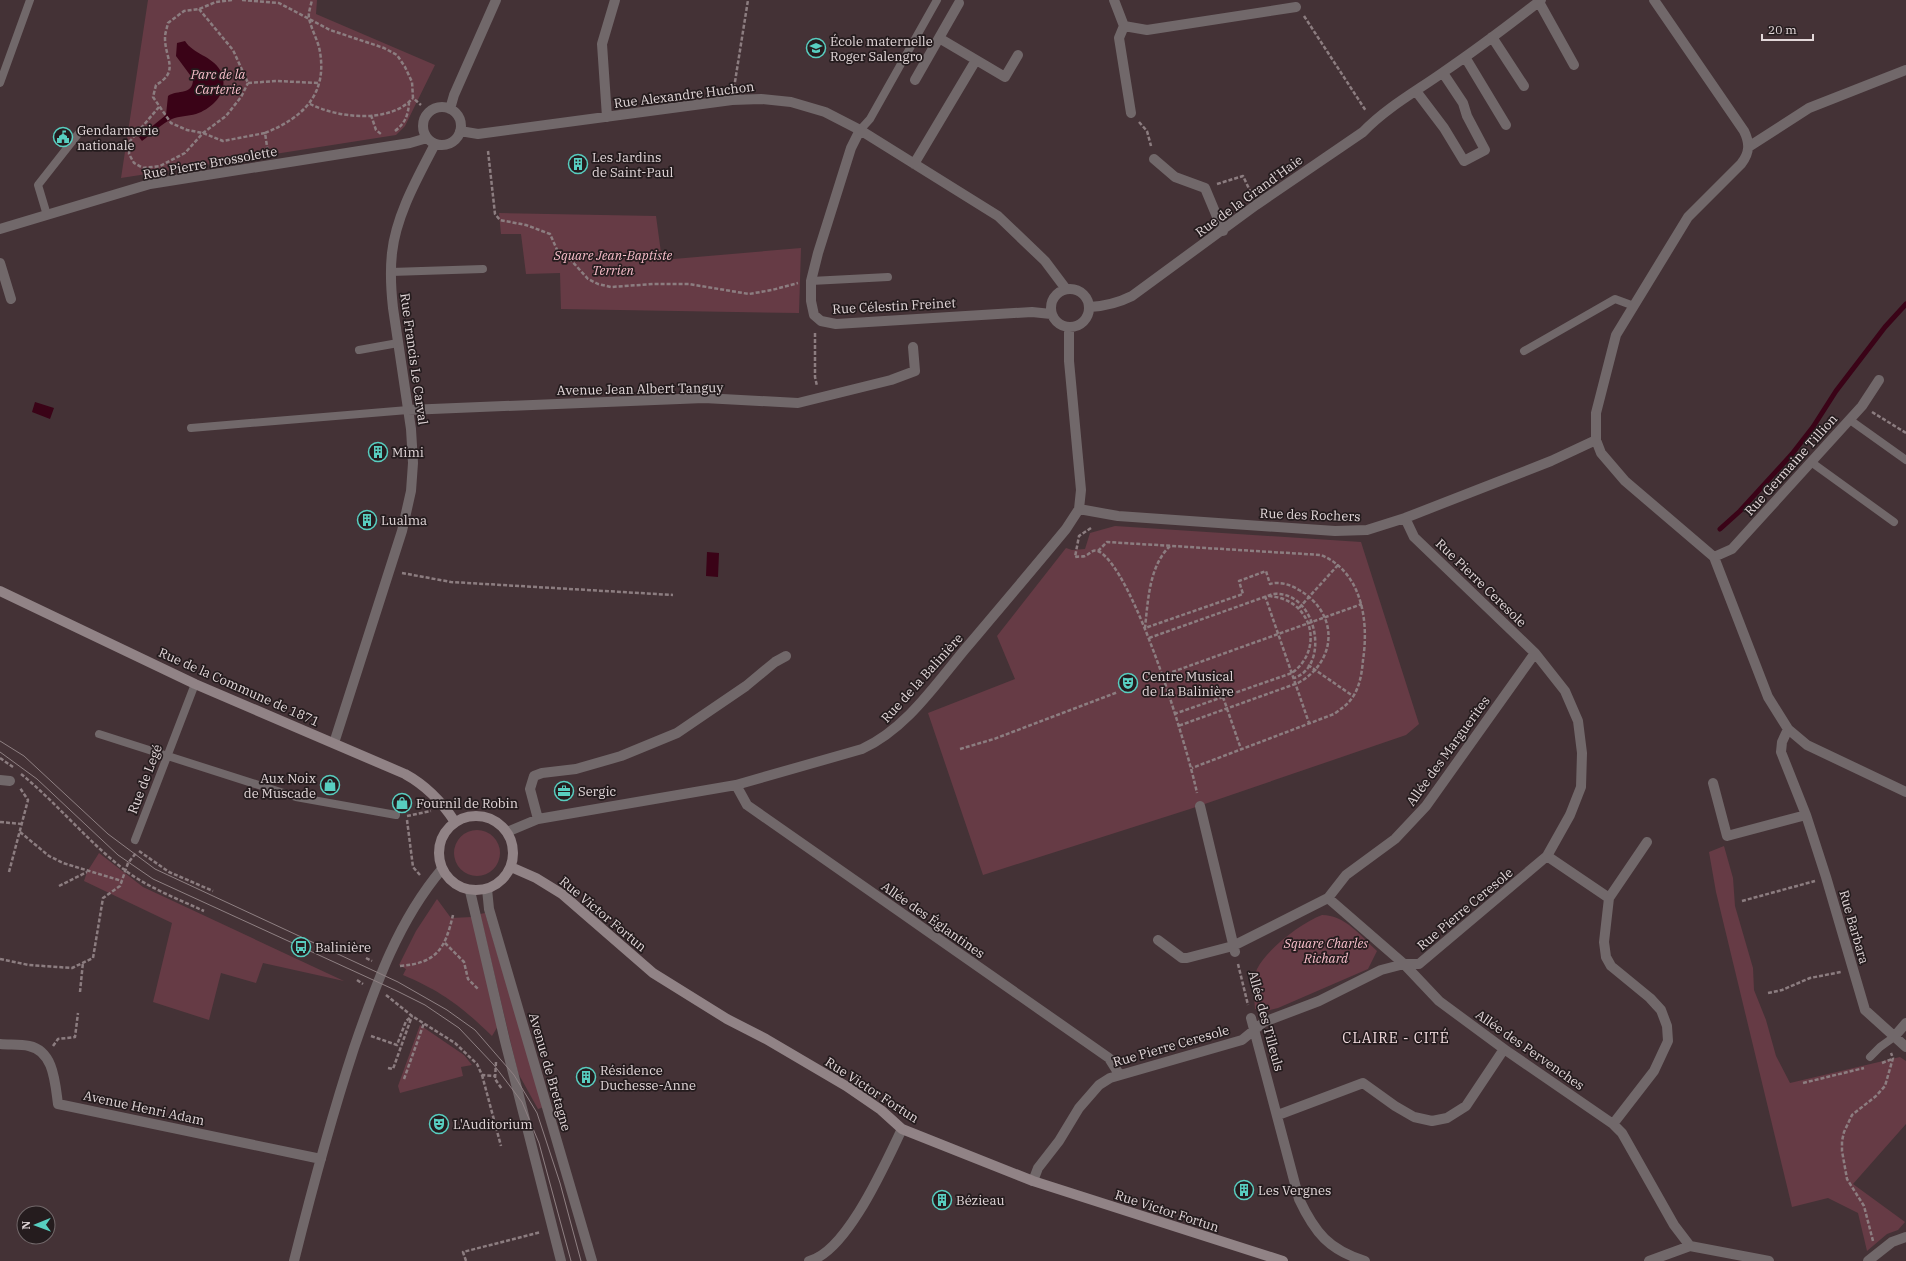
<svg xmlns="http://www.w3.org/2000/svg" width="1906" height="1261" viewBox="0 0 1906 1261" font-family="'IBM Plex Serif',serif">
<rect width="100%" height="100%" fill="#443236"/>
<!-- green -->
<path fill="#663b45" d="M148,0H317L316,14L435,65L405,126L396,135L121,178Z
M499,213L656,216L662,260L801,248L799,313L561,309L560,273L526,274L521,234H501Z
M1115,526L1361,542L1419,724L1406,735L1190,809L983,875L928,713L1015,679L997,636L1066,548L1072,550L1085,549L1090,533Z
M454 853a23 23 0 1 1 46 0a23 23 0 1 1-46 0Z
M1724,846L1733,878L1735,906L1753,968L1754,990L1766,1020L1776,1056L1790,1083L1900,1057L1906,1061V1124L1853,1184L1905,1222L1898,1230L1887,1234L1867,1251L1858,1213L1828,1198L1792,1207L1716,892L1709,852Z
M99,853L143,887L344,981L263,963L256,983L221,973L209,1020L153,1002L172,923L84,881L87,872Z
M437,899L451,918L472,917L498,1026L492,1036C462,1007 443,992 403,975L406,969L399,965L416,931Z
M485,913L544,1107L538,1109L518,1073L480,914Z
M1322,915C1345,915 1361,936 1377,951L1368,969L1278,1008L1266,1011L1255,1009C1254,996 1252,982 1257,969C1267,949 1301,923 1322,915Z
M420,1025L464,1055L472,1065L461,1067L463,1076L400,1093L398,1086Z"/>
<!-- water -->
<path fill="#3a0317" d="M185,41C193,54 212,56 220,70C231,90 214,108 196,114C188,116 179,116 172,119C161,124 152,134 142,141L139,137L166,115L168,96C178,89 193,96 193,79L176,56L177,43Z
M35,402L54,408L50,419L32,412Z
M707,552L719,553L718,577L706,576Z"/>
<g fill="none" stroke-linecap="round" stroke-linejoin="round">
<!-- stream -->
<path stroke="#3a0317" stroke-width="5" d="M1720,529L1740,511L1792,454L1813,427L1836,391L1885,327L1906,304"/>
<!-- path -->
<path stroke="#8c7d80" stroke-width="2.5" stroke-dasharray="4 2" stroke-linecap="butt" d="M232,0L216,2L199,9L184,11L168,23C167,28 165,33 165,38C165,59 180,71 156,85L153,97L171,123L187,130L203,133L223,141L265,133L268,153
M242,0L279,3L330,30L384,48L397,55L405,67L412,82L413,98L421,105
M199,9L233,50L248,83
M1304,16L1366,111
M248,83L276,81L319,83
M734,88L748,0
M310,104C338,118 390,124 413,98
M159,107L130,141L129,154L134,163L143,168L160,166L185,153L203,133L226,116L241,97L248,83
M371,115L376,130L381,134
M1139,122L1147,131L1151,146
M395,131C405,123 408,116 409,103
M265,133C305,117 329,92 319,47C316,37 311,28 309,18C308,13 311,5 312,0
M488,151L495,214L500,220L526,225L550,234L558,252L570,259L588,279L598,284L611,287L653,284H689L749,294L772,290L798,283
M1217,184L1243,176L1251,193
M815,333V377L817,386
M1872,412L1906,433
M1091,528L1079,536L1075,557C1078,556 1082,557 1085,556C1090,554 1092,549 1098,551C1134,568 1188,750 1197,793
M1170,546C1149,566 1148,601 1145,628L1243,594L1239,581L1266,571L1270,584C1280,581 1291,585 1299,590C1339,613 1338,661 1298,683L1178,726
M1098,551L1107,542L1321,555C1362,572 1369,621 1363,660C1362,672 1360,685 1354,695C1349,704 1342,708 1334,714L1192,768
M402,573L451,582L673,595
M1265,596L1309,723
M1299,608L1338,565
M1149,638L1273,594C1317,590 1331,666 1294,678
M1308,665L1353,696
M1161,676L1362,604
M1223,697L1241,749
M1174,714L1292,673C1326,648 1311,597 1267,596
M960,749L994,739L1118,692
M0,758L13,767
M21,774C58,804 88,842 126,871C149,888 178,899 204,911
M407,816L431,811
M407,820L413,867L420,875
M0,822L22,824
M20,832L49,856L63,863L122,881
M139,851L169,872L213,891
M9,872L28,800L20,788
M59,886L87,872
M1742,901L1815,881
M445,943L464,962L468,979L479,990
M366,958L372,961
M0,959L29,965L72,968L93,958L103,898L120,886L128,863L136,853
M1238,964L1248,1005
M400,966C437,963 445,949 453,915
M357,980L363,984
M80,992L83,962
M1768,993L1782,990L1810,978L1841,972
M386,995L412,1016L455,1043L477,1064L482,1075L495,1076
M371,1036L397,1045L406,1021L412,1016
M53,1046L58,1039L75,1037L78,1013
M496,1062L495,1079L502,1089
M1882,1063L1892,1059
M388,1068L393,1069L412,1016
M482,1075L501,1146
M404,1079L424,1023
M1803,1083L1864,1068
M1873,1241L1864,1206L1847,1179L1842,1151V1141L1844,1132L1852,1115L1876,1096L1885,1086L1893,1058L1891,1053
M466,1261L463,1252L541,1232"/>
<!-- lane -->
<path stroke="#71686a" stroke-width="8" d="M0,83L30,0
M860,130L870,119L937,0
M47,215L38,185L82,129
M391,272L483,269
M811,281L888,277
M359,350L398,343
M1524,351L1615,299L1634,306
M1850,420L1906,460
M191,428L408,410
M1811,462L1894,522
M99,734L296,797L396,815
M135,840L195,684
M1870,1057L1880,1047L1894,1037"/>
<!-- street -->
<path stroke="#71686a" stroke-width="10" d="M1114,0L1124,26L1119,38L1131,113
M1654,0L1744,131C1750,143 1750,153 1741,164L1688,217L1616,335L1596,413V440L1601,453L1625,481L1714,557L1768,697L1788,729L1807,745L1906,792
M1539,2L1574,65
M959,3L939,38L1005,77L1018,55
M1124,26L1147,30L1296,7
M1492,37L1524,86
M1465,57L1506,125
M915,80L939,38
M1416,91L1444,128L1464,161L1485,150L1467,116L1463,103L1443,73
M423 126a19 19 0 1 1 38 0a19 19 0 1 1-38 0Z
M450,109L454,95L496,0
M607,117L602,44L615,0
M860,130L851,148L818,253L811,281V301L814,315L821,321L836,324L1032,312L1051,314
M460,131L478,134L732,100L761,99L791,102L825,112L860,130L998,216L1045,261L1066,289
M1750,146L1809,108L1906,70
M1154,159L1175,177L1205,188L1223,231
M914,164L976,60
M0,229L150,184L410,143L427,138
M0,263L11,299
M1051 308a19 19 0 1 1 38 0a19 19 0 1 1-38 0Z
M1090,307C1106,306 1118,303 1132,296L1256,205L1363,132C1386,108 1415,92 1442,73C1476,50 1509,25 1541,0
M408,410L704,398L798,403L891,380L915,371L913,347
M1079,509L1118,516L1335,531L1367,530L1405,518L1551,461L1596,440
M1714,557L1732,549L1862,406L1879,380
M1788,729L1782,742L1781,752L1806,815L1826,877L1865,1010L1906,1047
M334,743L402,531L411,491L413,463L411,429L393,308C391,290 390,271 392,253C396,215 418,177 435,144
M0,780L10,781
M1713,783L1727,836L1806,815
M736,785L747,805L1109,1058L1119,1074
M1200,806L1235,952
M538,819L530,789L534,776L542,773L576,769L621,756L677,733L746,686L775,662L786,656
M507,832L538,819L736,785L862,749C906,729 935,685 966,648C999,609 1033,569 1066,529L1079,509L1081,490L1069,361V328
M1547,856L1609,898L1604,942L1606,957L1611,966L1650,998L1661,1010L1667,1026L1668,1041L1654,1071L1613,1124
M487,889L489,909L592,1261
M470,891L505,1041L561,1261
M1328,898L1404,964L1439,1001L1504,1049L1613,1124L1622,1133L1674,1225L1690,1246
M1609,898L1647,842
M1158,940L1182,958H1187L1233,946L1328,898L1346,875L1395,839L1426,806L1535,653
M1251,1018L1299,1199C1315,1233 1329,1250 1365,1261
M1894,1037L1906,1023
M0,1044C9,1045 20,1044 29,1046C54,1051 55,1083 58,1104L321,1159
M1278,1115L1363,1083L1395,1106L1414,1117L1432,1121L1447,1118L1466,1106L1504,1049
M1033,1181L1038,1168L1059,1141L1079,1108L1099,1085L1110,1078L1242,1040L1264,1022L1319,1001L1381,970L1404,964H1419L1547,856L1570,815L1581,787L1582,753L1578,721L1565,691L1535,653L1414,537L1405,518
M294,1261C312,1189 331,1118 354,1048C376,984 398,921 442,869
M809,1261C847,1252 886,1162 902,1129
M1649,1261L1690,1246L1769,1261
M1868,1261L1892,1242L1906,1237"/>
<!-- secondary -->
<path stroke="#918386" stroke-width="10" d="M0,591L195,684L405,774C427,786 442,802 455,822
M439 853a37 37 0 1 1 74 0a37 37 0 1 1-74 0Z
M511,867L536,878L562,894L653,973L727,1019L766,1039L846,1086L881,1110L902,1129L1033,1181L1283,1261"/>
<!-- tram -->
<path stroke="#8f8083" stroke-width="1" d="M0,741L24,756L108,834L155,869L398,982L447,1010L475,1030L514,1075L537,1113L560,1183L581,1261
M0,752L37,779L118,855L153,879L395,990L425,1005L459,1028L494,1065L522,1102L539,1143L571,1261"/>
</g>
<!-- icons -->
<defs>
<g id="school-ring" transform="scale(1)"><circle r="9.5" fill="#251c1e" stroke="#58cec0" stroke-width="1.5"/><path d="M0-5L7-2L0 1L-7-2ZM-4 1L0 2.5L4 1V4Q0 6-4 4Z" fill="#58cec0"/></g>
<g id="civic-ring" transform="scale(1)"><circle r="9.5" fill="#251c1e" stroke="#58cec0" stroke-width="1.5"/><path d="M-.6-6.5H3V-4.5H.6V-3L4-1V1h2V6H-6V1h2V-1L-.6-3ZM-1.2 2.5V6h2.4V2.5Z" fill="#58cec0"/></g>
<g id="building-ring" transform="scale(1)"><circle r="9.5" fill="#251c1e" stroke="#58cec0" stroke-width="1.5"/><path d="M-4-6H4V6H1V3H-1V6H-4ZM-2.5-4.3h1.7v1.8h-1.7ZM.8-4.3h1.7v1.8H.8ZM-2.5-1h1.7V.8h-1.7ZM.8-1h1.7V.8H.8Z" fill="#58cec0"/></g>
<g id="theatre-ring" transform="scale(1)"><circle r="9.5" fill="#251c1e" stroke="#58cec0" stroke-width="1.5"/><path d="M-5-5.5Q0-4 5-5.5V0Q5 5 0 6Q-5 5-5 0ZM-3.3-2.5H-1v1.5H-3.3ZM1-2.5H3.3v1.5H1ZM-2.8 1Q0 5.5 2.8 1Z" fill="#58cec0"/></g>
<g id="shop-ring" transform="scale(1)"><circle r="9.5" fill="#251c1e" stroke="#58cec0" stroke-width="1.5"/><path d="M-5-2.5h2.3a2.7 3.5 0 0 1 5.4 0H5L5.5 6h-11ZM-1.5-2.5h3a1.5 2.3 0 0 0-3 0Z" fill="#58cec0"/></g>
<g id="office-ring" transform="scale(1)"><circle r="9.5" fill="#251c1e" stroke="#58cec0" stroke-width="1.5"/><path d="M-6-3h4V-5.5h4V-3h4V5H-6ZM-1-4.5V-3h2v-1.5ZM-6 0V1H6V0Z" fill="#58cec0"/></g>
<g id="bus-ring" transform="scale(1)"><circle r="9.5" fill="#251c1e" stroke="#58cec0" stroke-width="1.5"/><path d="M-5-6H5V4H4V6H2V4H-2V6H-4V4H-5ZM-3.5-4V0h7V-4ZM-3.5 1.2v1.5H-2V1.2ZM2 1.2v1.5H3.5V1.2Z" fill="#58cec0"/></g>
</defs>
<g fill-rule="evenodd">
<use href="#school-ring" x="816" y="48"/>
<use href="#civic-ring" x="63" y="137"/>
<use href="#building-ring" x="578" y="164"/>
<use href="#building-ring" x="378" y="452"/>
<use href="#building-ring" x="367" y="520"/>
<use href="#theatre-ring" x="1128" y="683"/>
<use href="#shop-ring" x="330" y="785"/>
<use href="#office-ring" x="564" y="791"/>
<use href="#shop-ring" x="402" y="803"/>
<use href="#bus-ring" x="301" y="947"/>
<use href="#building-ring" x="586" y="1077"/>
<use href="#theatre-ring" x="439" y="1124"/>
<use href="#building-ring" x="1244" y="1190"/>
<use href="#building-ring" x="942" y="1200"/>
</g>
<g text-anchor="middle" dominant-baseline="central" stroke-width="3.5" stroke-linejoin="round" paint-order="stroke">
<!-- poi labels -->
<g font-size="13" fill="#e2d7d9" stroke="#251c1e" text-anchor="start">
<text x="830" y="41">École maternelle<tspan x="830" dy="15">Roger Salengro</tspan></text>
<text x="77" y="130">Gendarmerie<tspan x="77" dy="15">nationale</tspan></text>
<text x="592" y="157">Les Jardins<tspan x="592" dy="15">de Saint-Paul</tspan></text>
<text x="392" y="452">Mimi</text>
<text x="381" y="520">Lualma</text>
<text x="1142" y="676">Centre Musical<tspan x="1142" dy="15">de La Balinière</tspan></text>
<text x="316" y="778" text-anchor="end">Aux Noix<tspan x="316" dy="15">de Muscade</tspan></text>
<text x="578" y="791">Sergic</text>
<text x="416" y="803">Fournil de Robin</text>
<text x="315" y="947">Balinière</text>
<text x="600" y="1070">Résidence<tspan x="600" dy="15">Duchesse-Anne</tspan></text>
<text x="453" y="1124">L'Auditorium</text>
<text x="1258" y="1190">Les Vergnes</text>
<text x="956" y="1200">Bézieau</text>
</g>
<!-- park labels -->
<g font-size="13" font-style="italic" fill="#f9bfcb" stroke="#251c1e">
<text x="218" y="74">Parc de la<tspan x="218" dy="15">Carterie</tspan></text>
<text x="613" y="255">Square Jean-Baptiste<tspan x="613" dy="15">Terrien</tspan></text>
<text x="1326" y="943">Square Charles<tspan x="1326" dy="15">Richard</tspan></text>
</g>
<!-- street labels -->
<g font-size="13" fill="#e2d7d9" stroke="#251c1e">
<text transform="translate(684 95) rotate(-7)">Rue Alexandre Huchon</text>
<text transform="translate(210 163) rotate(-10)">Rue Pierre Brossolette</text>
<text transform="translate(1249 196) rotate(-36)">Rue de la Grand'Haie</text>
<text transform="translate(894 306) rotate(-3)">Rue Célestin Freinet</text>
<text transform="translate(414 359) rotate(82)">Rue Francis Le Carval</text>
<text transform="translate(640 389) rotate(-1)">Avenue Jean Albert Tanguy</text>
<text transform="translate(1791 465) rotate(-48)">Rue Germaine Tillion</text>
<text transform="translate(1310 515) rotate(2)">Rue des Rochers</text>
<text transform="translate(1481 583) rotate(44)">Rue Pierre Ceresole</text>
<text transform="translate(922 678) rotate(-48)">Rue de la Balinière</text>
<text transform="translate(239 687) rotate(24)">Rue de la Commune de 1871</text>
<text transform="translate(1448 751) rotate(-54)">Allée des Marguerites</text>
<text transform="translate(145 779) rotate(-69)">Rue de Legé</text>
<text transform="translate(1465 909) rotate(-40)">Rue Pierre Ceresole</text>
<text transform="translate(603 914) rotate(40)">Rue Victor Fortun</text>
<text transform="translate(933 920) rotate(35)">Allée des Églantines</text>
<text transform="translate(1854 927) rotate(74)">Rue Barbara</text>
<text transform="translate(1266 1021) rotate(75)">Allée des Tilleuls</text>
<text transform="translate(1171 1046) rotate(-16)">Rue Pierre Ceresole</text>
<text transform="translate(1530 1050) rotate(35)">Allée des Pervenches</text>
<text transform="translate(550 1072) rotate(74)">Avenue de Bretagne</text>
<text transform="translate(872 1090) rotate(33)">Rue Victor Fortun</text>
<text transform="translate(144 1108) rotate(12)">Avenue Henri Adam</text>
<text transform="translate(1167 1211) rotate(18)">Rue Victor Fortun</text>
</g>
<!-- neighbourhood labels -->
<g font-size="14" letter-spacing="1" fill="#f4dde1" stroke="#251c1e">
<text x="1396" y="1038">CLAIRE - CITÉ</text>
</g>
</g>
<!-- north arrow -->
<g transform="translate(36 1225) rotate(269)"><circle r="19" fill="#251c1e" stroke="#716769"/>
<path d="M0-3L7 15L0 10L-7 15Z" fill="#58cec0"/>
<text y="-6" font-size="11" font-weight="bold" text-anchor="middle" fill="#e2d7d9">N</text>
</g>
<!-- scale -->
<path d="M1762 34v6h51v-6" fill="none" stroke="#e2d7d9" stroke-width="2"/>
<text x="1768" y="34" font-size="12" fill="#e2d7d9" stroke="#251c1e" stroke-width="3" paint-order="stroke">20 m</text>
</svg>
